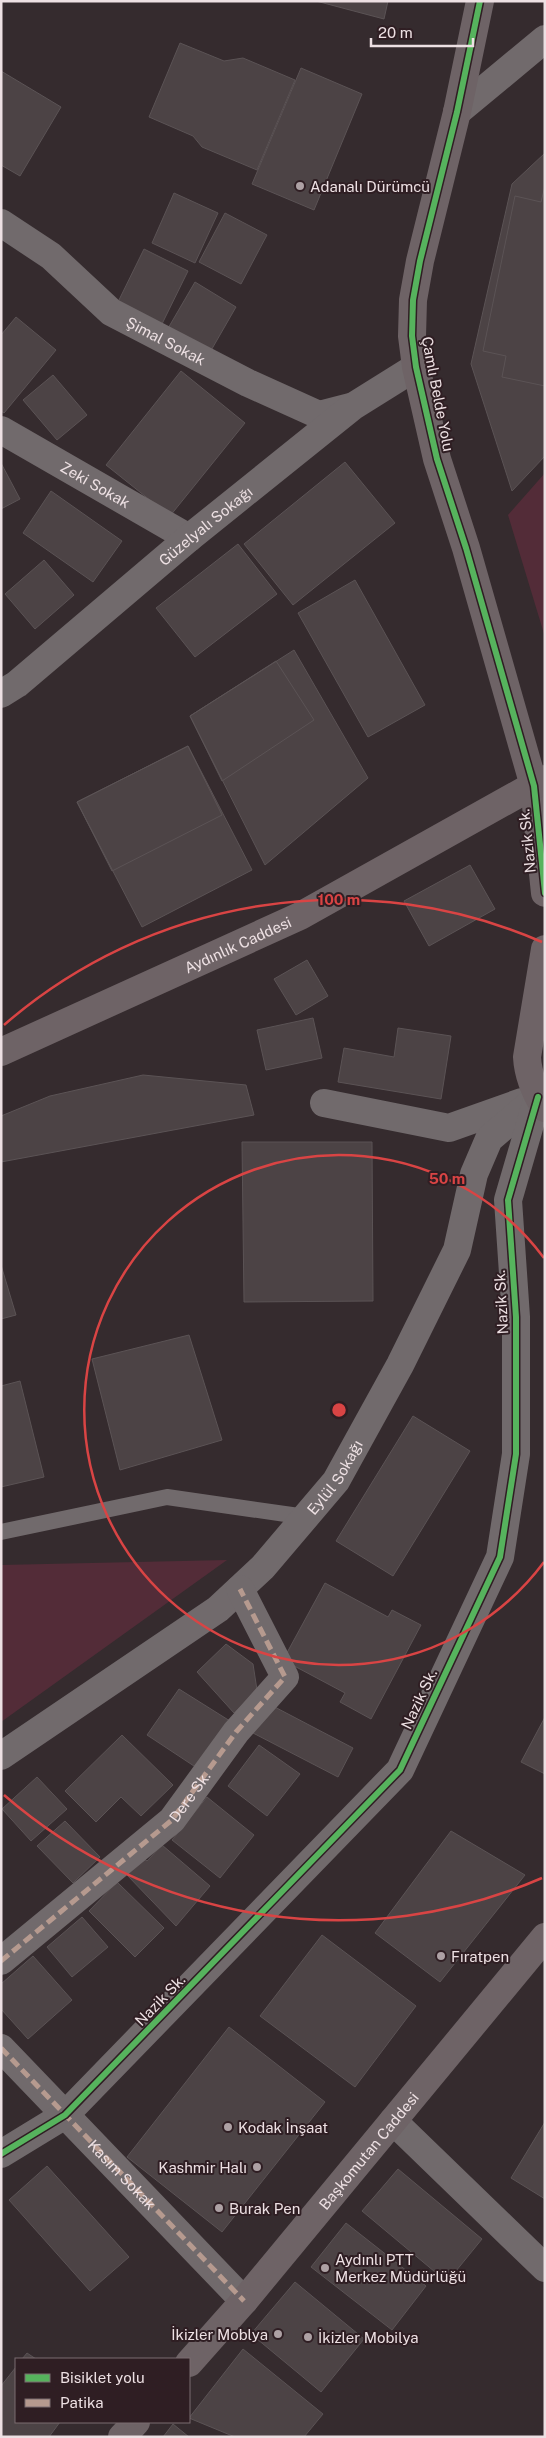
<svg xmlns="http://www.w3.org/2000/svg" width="546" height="2438" viewBox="0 0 546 2438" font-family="'Public Sans',sans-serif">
<rect width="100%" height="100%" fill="#352b2e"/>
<!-- green -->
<path fill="#532c38" d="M545,473V637L508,515Z
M227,1560L1,1722V1565Z"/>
<!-- building -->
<path fill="#4c4345" stroke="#5b5355" d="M316,1H388L384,19Z
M180,43L224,61L243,58L295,80L257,170L202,147L193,136L149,117Z
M301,68L362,94L314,210L252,184Z
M1,71L61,107L20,176L1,165Z
M545,153V456L512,491L471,364L512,184Z
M545,186V386L502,377L506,356L483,351L515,196L541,202Z
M174,193L218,213L195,263L152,243Z
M225,213L267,235L241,284L199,262Z
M144,249L188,271L160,328L116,306Z
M195,282L236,307L209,354L167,330Z
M16,317L56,350L4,413L1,411V335Z
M181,371L245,423L170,516L106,465Z
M53,375L87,415L57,440L23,400Z
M345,462L395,523L293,605L244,544Z
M1,463L20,499L1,509Z
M51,491L122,541L93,582L23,533Z
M238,544L277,594L195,657L156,608Z
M44,560L74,595L35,629L5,594Z
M355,580L425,705L368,737L298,613Z
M294,650L368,778L265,865L190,716Z
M276,661L314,720L222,781L190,716Z
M188,746L222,815L112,871L77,802Z
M188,746L252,870L142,927L77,802Z
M470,865L495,909L429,946L404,901Z
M307,960L328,996L296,1015L274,979Z
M313,1018L322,1058L266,1070L257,1030Z
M398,1028L451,1036L441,1099L338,1082L344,1048L394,1057Z
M143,1075L246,1085L254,1115L1,1162V1116L50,1096Z
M242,1142H372L373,1301L244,1302Z
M1,1265L16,1315L1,1319Z
M189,1335L222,1440L120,1470L92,1359Z
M20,1381L44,1477L1,1487V1386Z
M413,1416L470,1451L393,1576L336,1541Z
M325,1583L388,1617L392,1610L421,1625L371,1719L340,1702L345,1693L283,1660Z
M226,1644L253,1664L257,1690L234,1713L197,1672Z
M179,1689L230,1721L197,1768L147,1735Z
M269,1704L353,1748L338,1777L253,1733Z
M545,1717V1774L521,1762Z
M122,1735L173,1785L141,1816L121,1797L96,1822L65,1791Z
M259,1745L300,1774L267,1816L228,1786Z
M37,1777L67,1809L31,1841L2,1809Z
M207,1797L254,1835L220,1878L172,1840Z
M65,1821L100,1857L73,1883L37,1846Z
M451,1831L525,1875L440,1982L375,1933Z
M162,1845L210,1886L176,1926L127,1875L142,1857L147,1861Z
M117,1882L164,1928L135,1957L89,1911Z
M82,1917L108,1947L72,1977L47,1947Z
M322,1935L416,2006L355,2087L260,2016Z
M33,1956L72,2000L28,2039L1,2009V1984Z
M229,2027L325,2102L222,2232L127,2157Z
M545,2122V2199L511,2178Z
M47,2166L129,2257L90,2291L9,2200Z
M398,2169L482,2239L447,2282L362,2211Z
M346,2223L426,2286L392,2330L311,2267Z
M295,2282L364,2339L321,2392L251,2334Z
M243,2349L323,2414L304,2437H235L189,2418Z
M27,2353L36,2359H22Z
M16,2367V2422H60L49,2437H1V2386Z
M173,2424L189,2437H163Z"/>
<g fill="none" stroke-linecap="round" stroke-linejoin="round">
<!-- lane -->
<path stroke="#716a6c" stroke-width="16" d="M1,1532L167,1497L306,1517"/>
<!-- street -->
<g stroke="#716a6c" stroke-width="28">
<path d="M457,112L545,39"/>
<path id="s1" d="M1,223L51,256L111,312L248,383L319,415L350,407"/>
<path id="s2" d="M1,430L189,538"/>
<path id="s3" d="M1,694L17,684L189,538L352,407L416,367"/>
<path d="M324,1103L449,1128L522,1102"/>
<path id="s4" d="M1,1756L218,1609L263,1567L336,1481L400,1365L457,1250L474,1174L489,1139L538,1097"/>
<path d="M1,1961L172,1820L236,1732L285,1677L240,1589"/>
<path d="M1,2048L244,2301"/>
<path d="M393,2121L545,2268"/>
<path d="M1,2154L65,2115L400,1770L500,1557L516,1454V1317L508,1200L538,1097"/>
</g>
<!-- secondary -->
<g stroke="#6e6366" stroke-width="28">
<path d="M480,1L457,112L420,261L413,300L412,336L416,367L437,459L466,548L534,786L545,893"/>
<path d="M545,949L527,1057C528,1076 535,1092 545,1108"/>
<path id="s5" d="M1,1052L300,916L545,779"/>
<path id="s6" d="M189,2363L244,2301L545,1937"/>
<path d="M122,2437L136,2422"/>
</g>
<!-- quiet -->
<g stroke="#b69a8f" stroke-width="5" stroke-dasharray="10 5" stroke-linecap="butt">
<path id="s7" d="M1,1961L172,1820L236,1732L285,1677L240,1589"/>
<path id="s8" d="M1,2048L244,2301"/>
</g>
<!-- cycleway casing -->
<g stroke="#2f1e23" stroke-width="9">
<path id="cycleway" d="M480,1L457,112L420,261L413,300L412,336L416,367L437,459L466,548L534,786L545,893
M1,2154L65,2115L400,1770L500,1557L516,1454V1317L508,1200L538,1097"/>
</g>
<!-- cycleway -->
<use href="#cycleway" stroke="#56b35d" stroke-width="6"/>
</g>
<!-- distance rings -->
<g fill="none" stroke="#d94444" stroke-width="2.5">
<path d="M544 1562A255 255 0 1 1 544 1258"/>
<path d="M542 1878A510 510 0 0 1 4 1795M4 1025A510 510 0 0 1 542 942"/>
</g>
<!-- markers -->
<g fill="#ada1a4" stroke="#2f1e23" stroke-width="2">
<circle cx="300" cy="186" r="5"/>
<circle cx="441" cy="1956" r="5"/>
<circle cx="228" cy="2127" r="5"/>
<circle cx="257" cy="2167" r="5"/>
<circle cx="219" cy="2208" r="5"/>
<circle cx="325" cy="2268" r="5"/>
<circle cx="278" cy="2334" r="5"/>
<circle cx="308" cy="2337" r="5"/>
</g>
<g text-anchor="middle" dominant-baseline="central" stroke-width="4" stroke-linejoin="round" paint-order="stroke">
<!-- poi labels -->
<g font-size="15" fill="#ede0e3" stroke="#2f1e23" text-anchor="start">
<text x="310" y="186">Adanalı Dürümcü</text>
<text x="451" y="1956">Fıratpen</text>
<text x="238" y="2127">Kodak İnşaat</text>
<text x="247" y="2167" text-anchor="end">Kashmir Halı</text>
<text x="229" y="2208">Burak Pen</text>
<text x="335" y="2259">Aydınlı PTT<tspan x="335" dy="17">Merkez Müdürlüğü</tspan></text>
<text x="268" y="2334" text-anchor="end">İkizler Moblya</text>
<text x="318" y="2337">İkizler Mobilya</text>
</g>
<!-- street labels -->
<g font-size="15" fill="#ede0e3" stroke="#2f1e23">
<text stroke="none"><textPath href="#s1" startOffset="204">Şimal Sokak</textPath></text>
<text transform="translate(438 394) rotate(79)">Çamlı Belde Yolu</text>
<text stroke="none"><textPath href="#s2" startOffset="109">Zeki Sokak</textPath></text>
<text stroke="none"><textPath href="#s3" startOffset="265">Güzelyalı Sokağı</textPath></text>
<text transform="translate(527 841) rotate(-96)">Nazik Sk.</text>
<text stroke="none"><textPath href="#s5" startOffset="260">Aydınlık Caddesi</textPath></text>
<text transform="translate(501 1302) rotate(-93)">Nazik Sk.</text>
<text stroke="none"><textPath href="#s4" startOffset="439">Eylül Sokağı</textPath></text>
<text transform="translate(419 1699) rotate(-65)">Nazik Sk.</text>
<text stroke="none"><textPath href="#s7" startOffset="251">Dere Sk.</textPath></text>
<text transform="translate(160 2000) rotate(-46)">Nazik Sk.</text>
<text stroke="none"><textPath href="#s6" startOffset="278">Başkomutan Caddesi</textPath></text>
<text stroke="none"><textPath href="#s8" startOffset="175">Kasım Sokak</textPath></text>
</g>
</g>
<circle cx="339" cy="1410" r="8" fill="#d94444" stroke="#2f1e23" stroke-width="2.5"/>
<g font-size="15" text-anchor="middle" font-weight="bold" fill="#d94444" stroke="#2f1e23" stroke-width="4" stroke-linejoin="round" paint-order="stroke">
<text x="339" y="905">100 m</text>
<text x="447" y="1184">50 m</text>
</g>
<!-- border -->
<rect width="546" height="2438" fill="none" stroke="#ede0e3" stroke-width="5"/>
<!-- legend -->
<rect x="15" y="2358" width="175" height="65" fill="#2f1e23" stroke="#7b6c70"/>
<rect x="25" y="2374" width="25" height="8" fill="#56b35d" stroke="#7b6c70"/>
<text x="60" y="2383" font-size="15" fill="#ede0e3">Bisiklet yolu</text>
<rect x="25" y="2399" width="25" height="8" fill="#b69a8f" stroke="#7b6c70"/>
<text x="60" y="2408" font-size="15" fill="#ede0e3">Patika</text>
<!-- scale -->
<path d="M371 38v8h102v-8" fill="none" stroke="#ede0e3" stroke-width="2.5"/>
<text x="378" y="38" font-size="15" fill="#ede0e3" stroke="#2f1e23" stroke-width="4" paint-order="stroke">20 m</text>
</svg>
